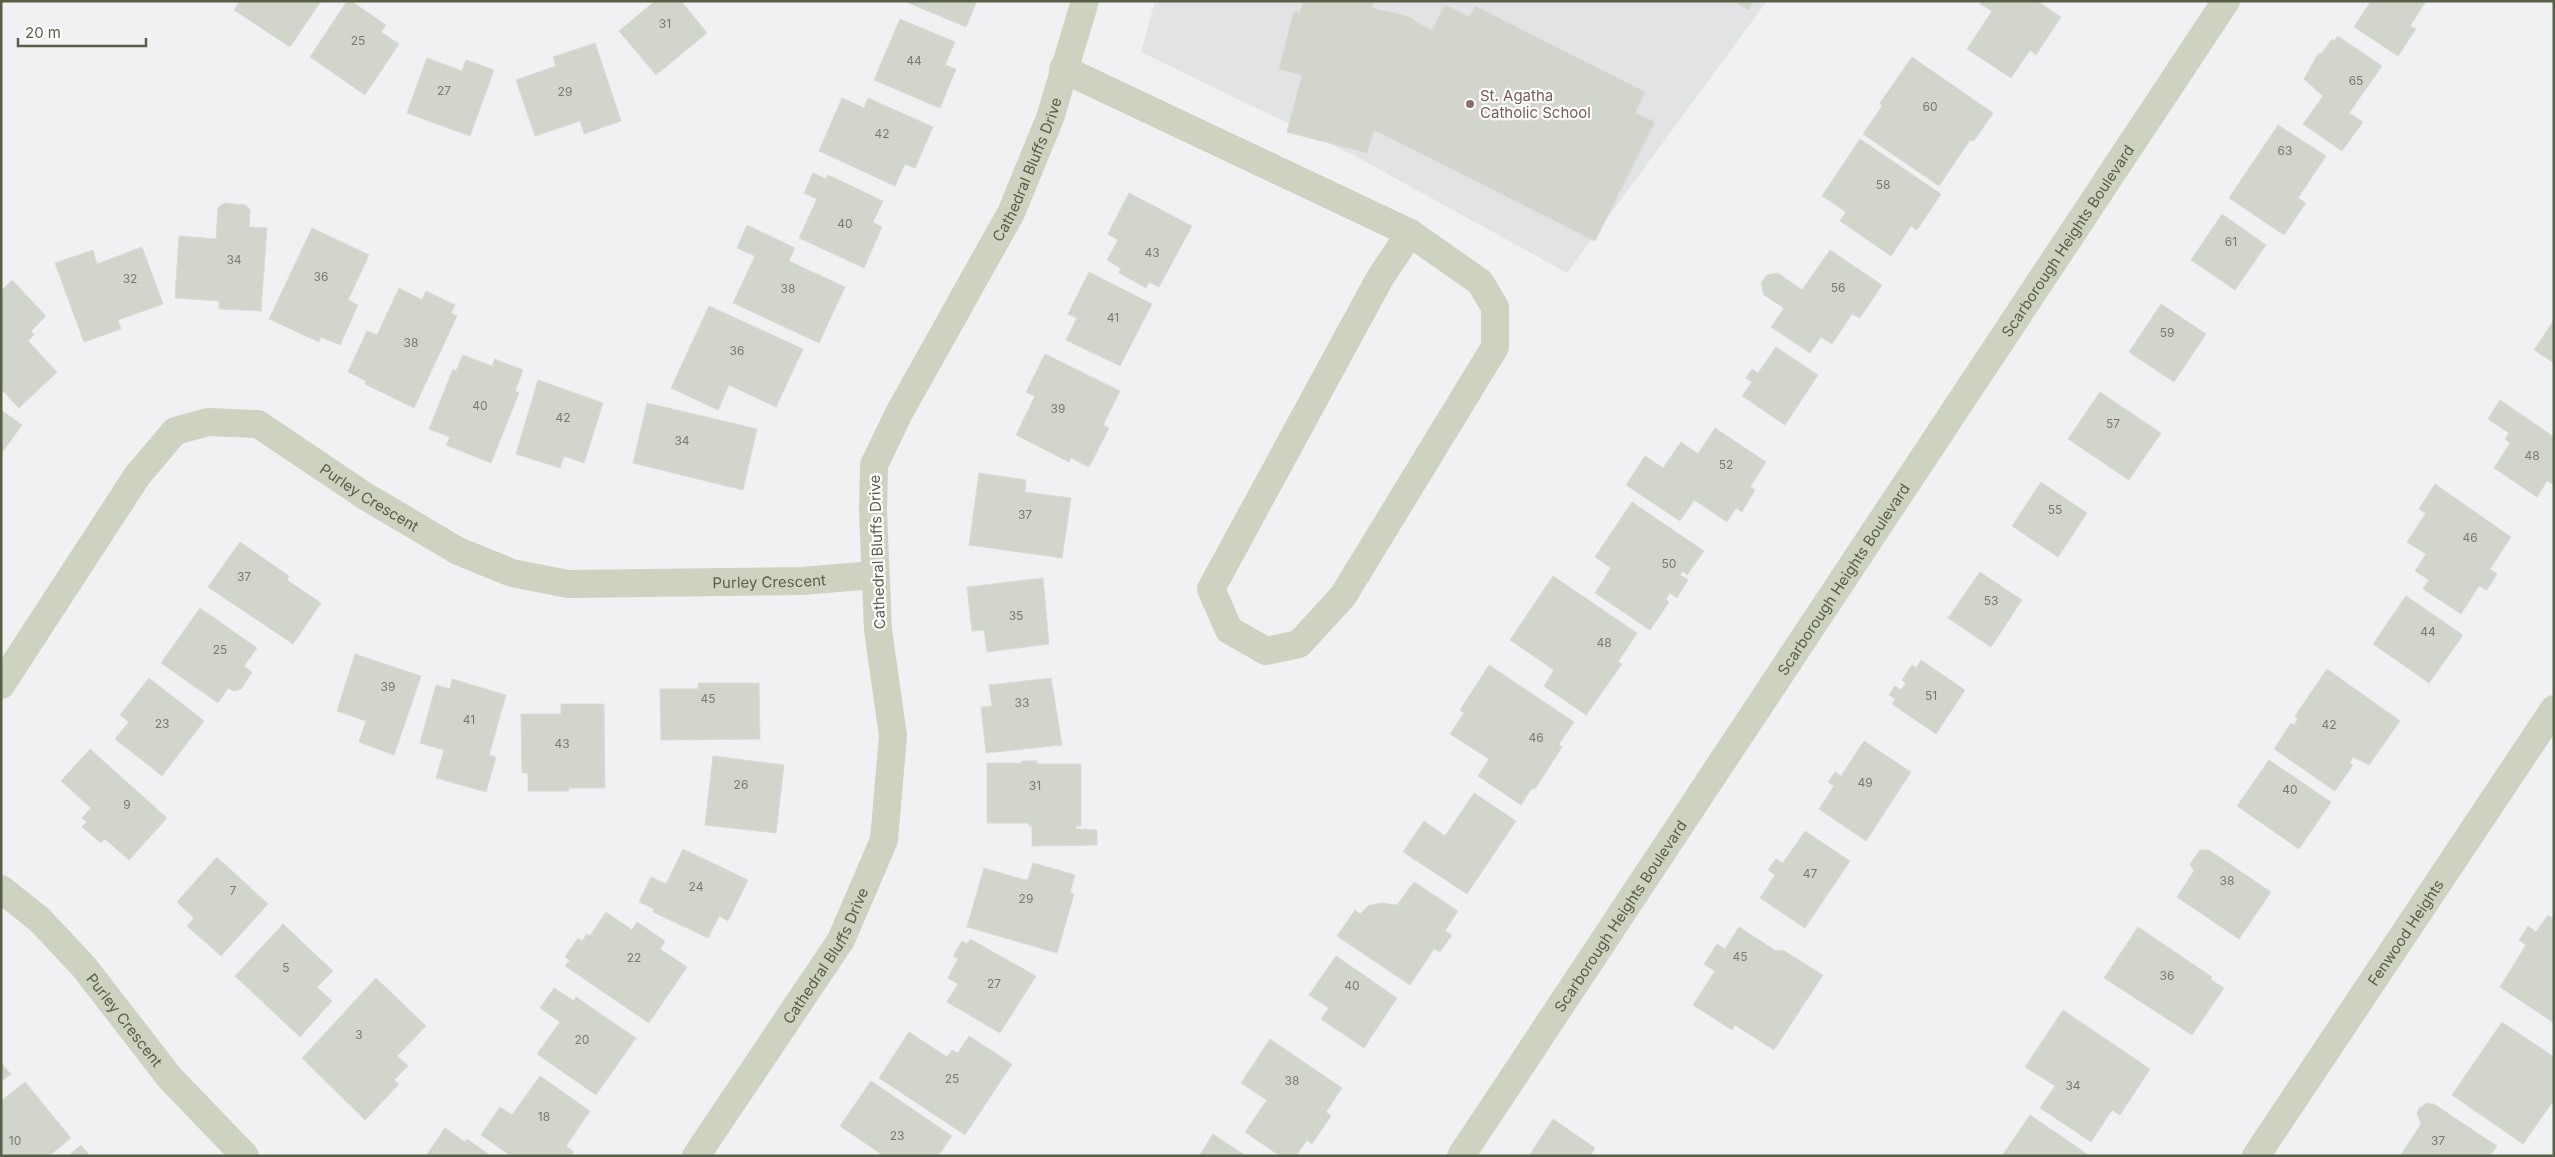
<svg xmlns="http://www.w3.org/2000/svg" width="2555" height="1157" viewBox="0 0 2555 1157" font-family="Inter,sans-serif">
<rect width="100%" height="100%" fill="#f1f1f3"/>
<!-- education -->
<path fill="#e2e3e4" d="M1155,1H1767L1567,273L1355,156L1141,52Z"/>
<!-- building -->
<path fill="#d2d5cc" stroke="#d8dcd4" d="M240,1H321L290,47L234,10Z
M347,1H351L386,25L381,32L399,44L365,95L310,57Z
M655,1H681L707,33L656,75L619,31Z
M904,1H977L966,27Z
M1303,1H1374L1372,8L1407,16L1432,31L1445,5L1469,17L1475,6L1645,92L1635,113L1655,122L1595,241L1374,130L1367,153L1287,132L1302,75L1279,69L1294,11L1300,13Z
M1734,1H1754L1748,10Z
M1981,1H2037L2061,17L2036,55L2030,50L2011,78L1967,49L1992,11L1980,4Z
M2371,1H2426L2410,26L2416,29L2398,56L2354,27Z
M900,19L955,42L945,65L956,69L940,108L874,80Z
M2338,36L2382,66L2349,113L2363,122L2342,151L2303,124L2323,96L2304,79L2318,54L2322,53L2332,39L2334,41Z
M595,43L621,121L584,134L580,121L535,136L516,80L556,66L553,57Z
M1912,57L1993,113L1974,141L1970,140L1939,186L1863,134L1882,106L1880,103Z
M427,58L462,71L466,60L494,70L470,136L407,113Z
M842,98L864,108L868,98L933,127L915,168L905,164L895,186L819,151Z
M2278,125L2326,156L2298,198L2306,203L2284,235L2229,198Z
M1860,139L1941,194L1917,230L1911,226L1891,256L1840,221L1846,212L1822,196Z
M813,173L826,179L828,175L883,201L873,222L882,227L864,268L799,238L817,199L804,193Z
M1129,193L1192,226L1159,287L1149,282L1146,288L1119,273L1121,268L1107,260L1118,240L1108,234Z
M224,203L246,205L250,210L249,227L267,228L261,311L219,309V301L175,298L179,236L216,239L218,208Z
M2222,214L2266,245L2235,290L2191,260Z
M747,225L795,248L789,261L845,287L819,343L733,303L755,256L737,248Z
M312,228L369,255L348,300L358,305L340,345L321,337L319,342L269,319Z
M142,247L163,304L118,320L121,329L84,342L55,263L93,250L97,264Z
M1830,250L1882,285L1860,318L1852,314L1832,344L1821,337L1810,353L1771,327L1784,308L1764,295L1761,283L1767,275L1778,273L1802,290Z
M1089,272L1152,304L1120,366L1066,340L1077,318L1068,314Z
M12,280L46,316L31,331L34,335L28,341L57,372L19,408L1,389V291Z
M399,288L422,300L426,291L455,305L451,313L457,316L414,408L365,384L366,381L348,372L367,331L377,335Z
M2161,304L2206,334L2174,382L2129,352Z
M709,306L803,349L776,407L729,385L718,410L671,388Z
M2554,320V363L2534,350Z
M1776,347L1818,375L1785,425L1742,396L1752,382L1746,378L1752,369L1758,373Z
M1045,354L1120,391L1103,425L1109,428L1089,467L1071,458L1069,462L1016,435L1035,396L1026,392Z
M463,355L492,366L495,359L523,370L515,391L519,393L491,463L446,445L450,437L429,429L453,369L456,371Z
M538,380L603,403L584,463L564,456L560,468L516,454Z
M2100,392L2161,433L2129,480L2068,439Z
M2500,400L2554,437V485L2547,481L2537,497L2494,468L2510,443L2505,439L2509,433L2488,419Z
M647,403L757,429L743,490L633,463Z
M1,410L22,425L1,454Z
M1715,428L1766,462L1750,487L1755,490L1742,512L1736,508L1727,522L1694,500L1680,521L1626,485L1645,456L1663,468L1681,442L1698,454Z
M979,473L1026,480L1025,492L1071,498L1062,558L969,545Z
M2041,482L2087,513L2058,557L2012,526Z
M2435,484L2511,537L2490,569L2497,574L2487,590L2479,586L2461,614L2423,589L2429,580L2415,571L2426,554L2407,542L2426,513L2419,509Z
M1632,502L1704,551L1687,575L1683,571L1680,575L1688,580L1677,598L1670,593L1666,599L1669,602L1650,630L1595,593L1611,568L1595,557Z
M240,542L289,576L287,580L321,603L293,644L208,587Z
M1980,572L2022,600L1991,647L1948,618Z
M1553,576L1637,633L1618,662L1622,664L1586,715L1544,686L1554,670L1510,640Z
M1043,578L1049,644L987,652L984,630L972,631L967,587Z
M2406,596L2463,635L2429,683L2373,644Z
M200,608L257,648L244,666L252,672L241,689L234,691L228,688L218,703L161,663Z
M355,654L421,676L394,755L359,742L366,721L337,711Z
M1921,660L1965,690L1936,734L1892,704L1895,699L1889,695L1895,686L1901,690L1906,683L1902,680L1912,665L1916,668Z
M1489,665L1574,722L1559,744L1562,747L1535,789L1532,788L1521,805L1478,776L1489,759L1450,734L1464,713L1460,710Z
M2327,669L2400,721L2369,765L2353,757L2350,763L2353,765L2335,791L2274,749L2291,723L2294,725L2298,719L2295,716Z
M149,678L204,721L162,776L115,739L129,722L120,715Z
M1051,678L1062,745L986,753L981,707L992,706L989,685Z
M452,679L506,695L489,755L496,757L486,792L436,778L444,750L420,743L436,685L450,689Z
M698,683H759L760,739L661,740L660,689H698Z
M561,704H604L605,788H569V791H528V773H522L521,714H561Z
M1864,741L1911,772L1866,841L1819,809L1834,786L1828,782L1835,772L1841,776Z
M90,749L167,818L129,860L105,839L101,843L82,827L87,822L82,818L91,808L61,781Z
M713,756L784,765L776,833L705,825Z
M2269,760L2331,802L2299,849L2237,806Z
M1022,761H1037V764H1081V826H1076V829L1097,830V845L1032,846V826H1029V823H987V763H1022Z
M1474,793L1516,821L1467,894L1403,852L1424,821L1445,836Z
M1805,831L1850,861L1805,928L1760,898L1775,875L1768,870L1776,859L1783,863Z
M683,849L748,880L728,921L719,916L708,938L653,912L654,909L639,902L651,877L666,884Z
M2200,850H2209L2271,892L2239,939L2177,897L2194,871L2190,864Z
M217,857L268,904L221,956L187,926L194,918L177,902Z
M1033,863L1075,875L1070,892L1074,894L1057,953L967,927L984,868L1025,880L1028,879Z
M1414,882L1458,911L1445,931L1452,935L1440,952L1434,949L1410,985L1337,936L1355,910L1360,914L1368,906L1381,903L1397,905Z
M606,912L632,930L637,922L665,941L660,949L687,967L649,1023L565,966L570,960L565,957L578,938L582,941L587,934L590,936Z
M2548,915L2554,919V1023L2500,987L2526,945L2519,940L2528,926L2536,932Z
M283,924L333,971L317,987L332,1001L300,1037L235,976Z
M1739,927L1776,951L1783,950L1823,975L1774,1050L1735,1025L1732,1030L1693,1005L1715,971L1704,964L1717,944L1725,949Z
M2138,927L2212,977L2211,980L2224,988L2192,1035L2104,978Z
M970,939L1036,976L1000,1033L947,1002L958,984L948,978L958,959L953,956L962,941L967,944Z
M1336,956L1397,998L1364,1048L1321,1019L1329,1008L1309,995Z
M376,978L426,1026L397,1056L408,1066L394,1080L399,1084L365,1120L302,1058Z
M554,988L574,1001L576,997L636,1038L596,1095L537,1054L560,1022L540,1008Z
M2063,1010L2150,1069L2120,1115L2112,1110L2091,1142L2040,1108L2055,1086L2025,1067Z
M2502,1022L2554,1057V1100L2523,1144L2452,1095Z
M909,1032L947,1057L952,1050L958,1053L969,1036L1012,1064L965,1135L879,1078Z
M1270,1039L1342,1088L1326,1112L1331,1116L1312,1144L1307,1140L1296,1156H1280L1245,1132L1267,1100L1241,1083Z
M1,1063L11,1074L1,1082Z
M540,1076L590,1111L566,1146L574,1152L571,1156H511L481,1135L500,1107L512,1115Z
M871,1081L952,1136L938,1156H880L881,1154L840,1126Z
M25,1082L71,1138L49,1156H1V1101Z
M2427,1103L2434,1104L2497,1146L2490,1156H2400L2421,1124L2417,1114L2419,1108Z
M2030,1115L2090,1156H2002Z
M1553,1119L1595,1148L1591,1155L1593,1156H1529Z
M445,1128L465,1142L467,1139L491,1156H426Z
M1213,1134L1246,1156H1199Z
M81,1145L90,1156H68Z"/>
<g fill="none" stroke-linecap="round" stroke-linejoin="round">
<!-- minor -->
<g stroke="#ced3c1" stroke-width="28">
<path d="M1063,69L1410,233L1480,282L1495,307V347L1343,596L1299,644L1266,651L1229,630L1211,589L1380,278L1410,233"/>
<path id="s1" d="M1,685L137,476L175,431L208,422L258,424L365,496L458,551L512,573L568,584L802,581L874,575"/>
<path id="s2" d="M1,889L40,920L84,967L170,1078L245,1156"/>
<path id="s3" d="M696,1156L841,940L884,840L893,736L878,630L873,512L874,465L899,413L1011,213L1050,118L1085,1"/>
<path id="s4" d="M1461,1156L2226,1"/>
<path id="s5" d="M2256,1156L2554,709"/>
</g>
</g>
<!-- markers -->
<circle fill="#8d6e63" stroke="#fff" stroke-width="2" cx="1470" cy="104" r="5"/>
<g text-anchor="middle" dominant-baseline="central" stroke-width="4.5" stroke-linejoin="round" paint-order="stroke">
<!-- number labels -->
<g font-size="12" fill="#767c68">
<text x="665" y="23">31</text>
<text x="358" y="40">25</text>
<text x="914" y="60">44</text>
<text x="2356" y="80">65</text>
<text x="444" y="90">27</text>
<text x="565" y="91">29</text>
<text x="1930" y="106">60</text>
<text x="882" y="133">42</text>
<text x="2285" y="150">63</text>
<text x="1883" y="184">58</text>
<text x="845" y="223">40</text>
<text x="2231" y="241">61</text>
<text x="1152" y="252">43</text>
<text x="234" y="259">34</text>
<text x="321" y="276">36</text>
<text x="130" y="278">32</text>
<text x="1838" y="287">56</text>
<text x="788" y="288">38</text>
<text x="1113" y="317">41</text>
<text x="2167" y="332">59</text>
<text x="411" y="342">38</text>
<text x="737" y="350">36</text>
<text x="480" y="405">40</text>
<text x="1058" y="408">39</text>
<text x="563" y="417">42</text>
<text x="2113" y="423">57</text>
<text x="682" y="440">34</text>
<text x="2532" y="455">48</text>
<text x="1726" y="464">52</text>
<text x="2055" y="509">55</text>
<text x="1025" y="514">37</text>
<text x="2470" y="537">46</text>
<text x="1669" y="563">50</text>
<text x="244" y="576">37</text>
<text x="1991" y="600">53</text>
<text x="1016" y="615">35</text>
<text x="2428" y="631">44</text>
<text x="1604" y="642">48</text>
<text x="220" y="649">25</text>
<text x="388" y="686">39</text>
<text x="1931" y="695">51</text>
<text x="708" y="698">45</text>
<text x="1022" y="702">33</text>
<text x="469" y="719">41</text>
<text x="162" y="723">23</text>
<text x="2329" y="724">42</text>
<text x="1536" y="737">46</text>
<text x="562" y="743">43</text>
<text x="1865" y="782">49</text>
<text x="741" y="784">26</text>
<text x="1035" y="785">31</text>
<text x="2290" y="789">40</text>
<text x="127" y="804">9</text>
<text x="1810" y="873">47</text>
<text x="2227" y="880">38</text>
<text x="696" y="886">24</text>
<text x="233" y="890">7</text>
<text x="1026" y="898">29</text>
<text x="1740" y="956">45</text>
<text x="634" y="957">22</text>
<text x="286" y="967">5</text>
<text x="2167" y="975">36</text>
<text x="994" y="983">27</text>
<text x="1352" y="985">40</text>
<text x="359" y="1034">3</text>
<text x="582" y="1039">20</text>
<text x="952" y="1078">25</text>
<text x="1292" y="1080">38</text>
<text x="2073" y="1085">34</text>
<text x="544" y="1116">18</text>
<text x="897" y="1135">23</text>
<text x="15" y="1140">10</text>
<text x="2438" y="1140">37</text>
</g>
<!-- education labels -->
<g font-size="15" fill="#785e54" stroke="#fff" text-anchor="start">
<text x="1480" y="95">St. Agatha<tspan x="1480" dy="17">Catholic School</tspan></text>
</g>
<!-- street labels -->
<g font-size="15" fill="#585f47" stroke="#fff">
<text stroke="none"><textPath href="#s3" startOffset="1079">Cathedral Bluffs Drive</textPath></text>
<text stroke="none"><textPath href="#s4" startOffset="1098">Scarborough Heights Boulevard</textPath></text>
<text stroke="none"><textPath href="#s1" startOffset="526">Purley Crescent</textPath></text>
<text transform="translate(877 552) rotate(-92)">Cathedral Bluffs Drive</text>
<text stroke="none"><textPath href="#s4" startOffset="692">Scarborough Heights Boulevard</textPath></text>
<text stroke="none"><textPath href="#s1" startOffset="946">Purley Crescent</textPath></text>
<text stroke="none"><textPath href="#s4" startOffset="288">Scarborough Heights Boulevard</textPath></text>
<text stroke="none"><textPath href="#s5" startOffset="269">Fenwood Heights</textPath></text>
<text stroke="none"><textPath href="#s3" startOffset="239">Cathedral Bluffs Drive</textPath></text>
<text stroke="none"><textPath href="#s2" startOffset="181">Purley Crescent</textPath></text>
</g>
</g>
<!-- border -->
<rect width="2555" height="1157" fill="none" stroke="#585f47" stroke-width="5"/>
<!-- scale -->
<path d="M18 38v8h128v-8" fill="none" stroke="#585f47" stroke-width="2.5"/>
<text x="25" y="38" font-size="15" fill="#585f47" stroke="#ffffff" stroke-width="4" paint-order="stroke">20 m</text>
</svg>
